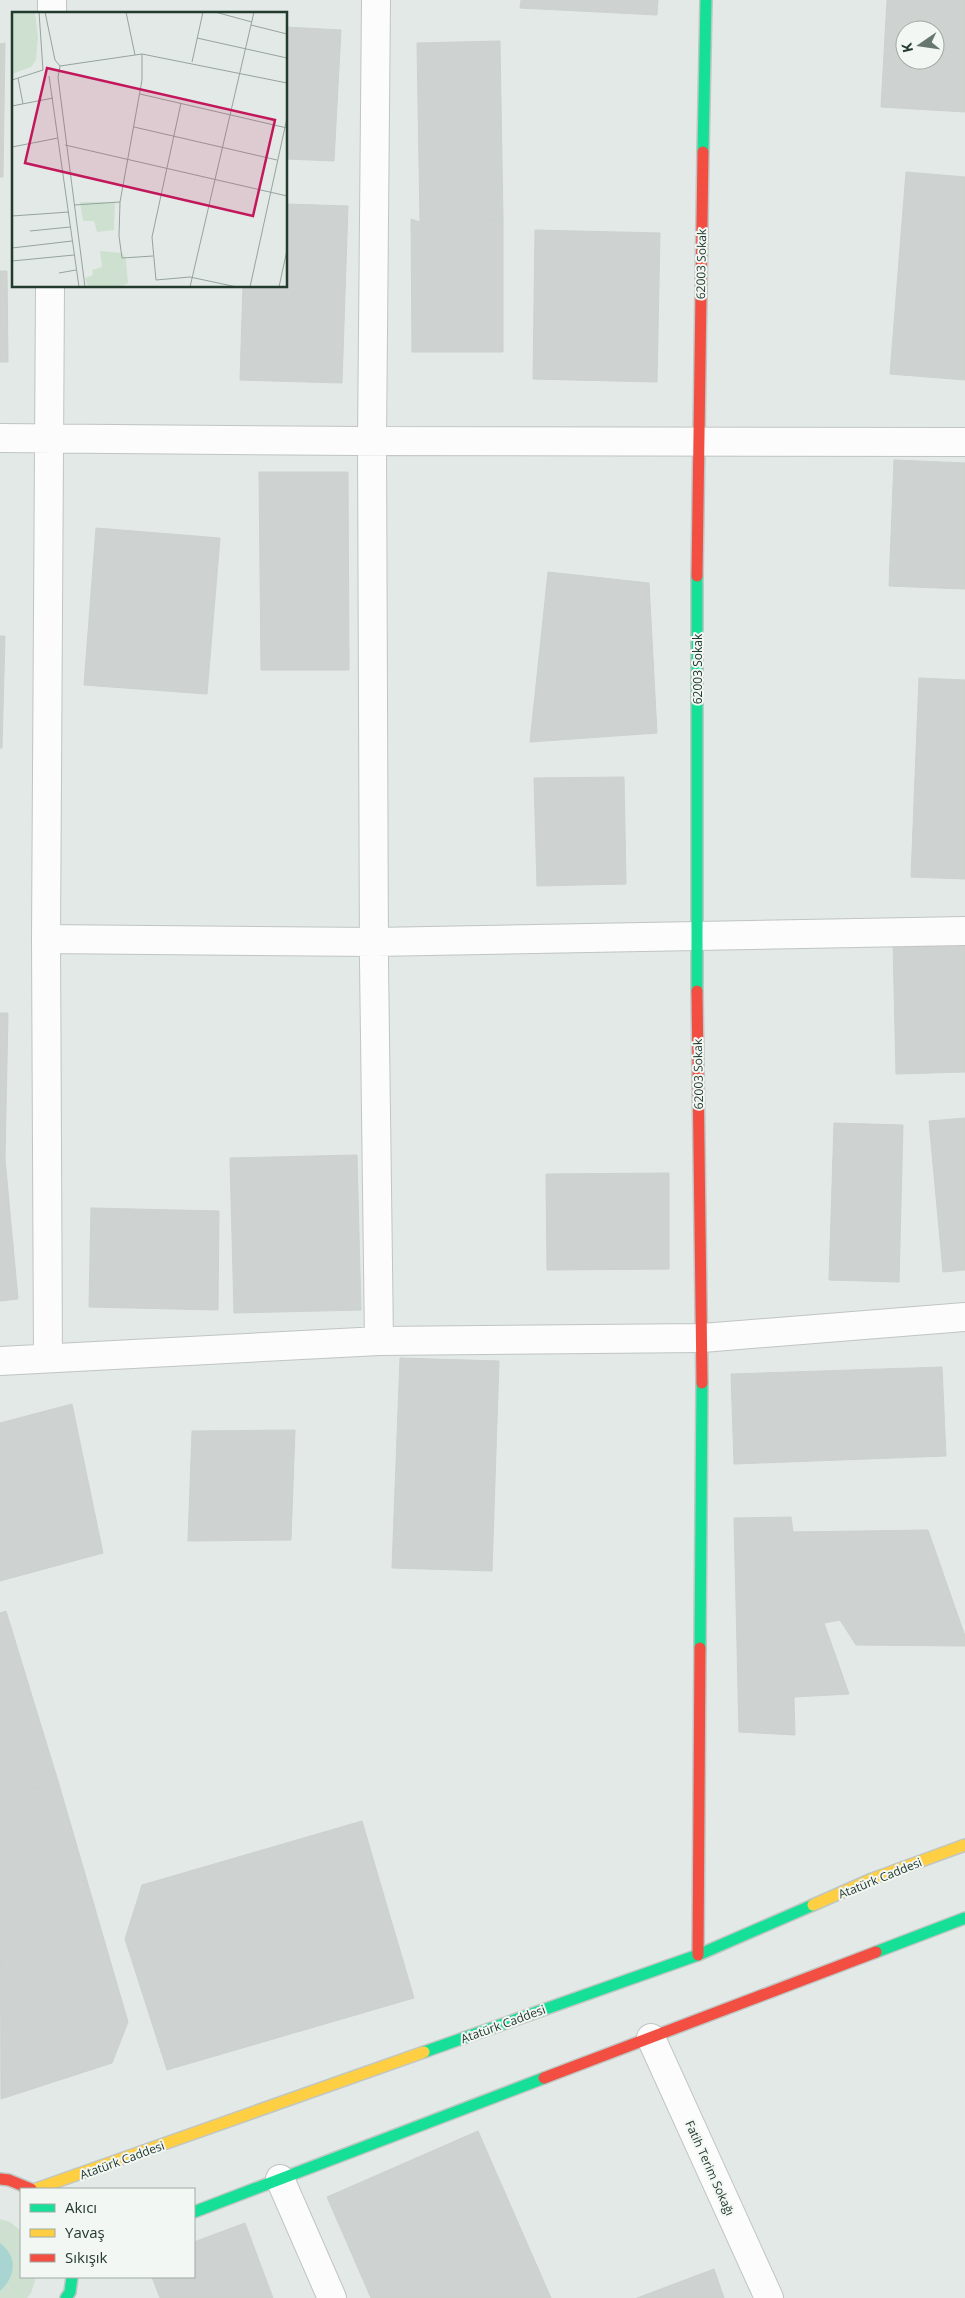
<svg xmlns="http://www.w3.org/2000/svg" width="965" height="2298" viewBox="0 0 965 2298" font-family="'Open Sans',sans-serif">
<rect width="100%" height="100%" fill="#e3e9e6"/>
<!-- green -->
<path fill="#cee1d0" d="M0,2219L10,2222L21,2231V2277H36L31,2293L27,2298H0Z"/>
<!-- water -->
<path fill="#a8d4d2" d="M0,2243C18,2257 16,2276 0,2291Z"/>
<!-- building -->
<path fill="#ced2d0" stroke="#ccd2ce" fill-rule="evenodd" d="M521,0H658L657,15L520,8Z
M887,0H965V112L881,107ZM905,30H935V60H905Z
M286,27L341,30L334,161L286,159Z
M500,41L503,220L420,222L417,43Z
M5,43L3,177H0V44Z
M906,172L965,177V380L890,374Z
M286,204L348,206L342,383L240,380L243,286H286Z
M411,219L420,222L503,220V352H412Z
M535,230L660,233L657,382L533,379Z
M0,271H7L8,362H0Z
M894,460L965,463V589L889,586Z
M259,472H348L349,670H261Z
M96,528L220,538L207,694L84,685Z
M548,572L649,583L657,733L530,742Z
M0,636H5L2,748H0Z
M919,678L965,680V879L911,877Z
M624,777L626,884L537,886L534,778Z
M965,941V1072L896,1074L893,943Z
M0,1013H8L5,1159H0Z
M965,1118V1270L943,1272L929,1121Z
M834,1123L903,1125L899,1282L829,1280Z
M357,1155L361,1310L234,1313L230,1158Z
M0,1159H5L18,1299L0,1301Z
M669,1173V1269L547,1270L546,1174Z
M91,1208L219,1211L218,1310L89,1307Z
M400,1358L499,1361L492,1571L392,1568Z
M942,1367L946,1456L734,1464L731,1374Z
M72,1404L103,1553L0,1581V1423Z
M295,1430L291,1540L188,1541L192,1431Z
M791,1517L793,1532L928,1530L965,1636V1646L856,1645L840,1620L824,1623L849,1694L794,1697L795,1735L739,1732L734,1518Z
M6,1611L58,1781L0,1798V1613Z
M58,1781L128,2022L112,2063L1,2099L0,1798Z
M362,1821L414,1998L167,2070L125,1939L142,1885Z
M478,2131L551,2298H371L327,2197Z
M245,2223L273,2298H160L152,2277H194V2242Z
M714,2269L724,2298H637Z"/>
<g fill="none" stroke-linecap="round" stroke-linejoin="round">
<!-- street casing -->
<g stroke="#c0c5c3" stroke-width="30">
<path id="street" d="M376,0L372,441L374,962L379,1341
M52,14V0
M0,438L358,441L965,442
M46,939L375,942L965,931
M48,1358L46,939L50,286
M0,1361L379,1341L702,1338L965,1317
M651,2038L769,2298
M280,2179L332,2298"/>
</g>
<!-- fast casing -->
<g stroke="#c0c6c3" stroke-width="14">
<path id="fast" d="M703,152L706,0
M697,991V576
M700,1648L702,1383
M876,1952L965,1918
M424,2052L698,1955L813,1905
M194,2212L544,2078
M66,2298L70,2292L72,2277"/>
</g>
<!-- slow casing -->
<g stroke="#c0c6c3" stroke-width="14">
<path id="slow" d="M813,1905L872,1879L965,1845
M36,2189L424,2052"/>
</g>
<!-- jam casing -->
<g stroke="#c0c6c3" stroke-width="14">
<path id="jam" d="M697,576L703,152
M697,991L702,1383
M698,1955L700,1648
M544,2078L876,1952
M0,2179L9,2180L31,2189"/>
</g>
<!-- street -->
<use href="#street" stroke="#fbfcfb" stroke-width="28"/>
<!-- fast -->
<use href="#fast" stroke="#16e098" stroke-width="11"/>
<!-- slow -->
<use href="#slow" stroke="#ffcf43" stroke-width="11"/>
<!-- jam -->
<use href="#jam" stroke="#f24e42" stroke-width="11"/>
</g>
<g text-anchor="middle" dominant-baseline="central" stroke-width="4" stroke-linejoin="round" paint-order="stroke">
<!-- street labels -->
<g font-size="12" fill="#233a2f" stroke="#f2f7f3">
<text transform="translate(701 264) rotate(-89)">62003 Sokak</text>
<text transform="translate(697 669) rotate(-90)">62003 Sokak</text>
<text transform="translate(698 1074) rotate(-91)">62003 Sokak</text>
<text transform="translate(880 1878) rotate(-22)">Atatürk Caddesi</text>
<text transform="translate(503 2024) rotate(-20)">Atatürk Caddesi</text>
<text transform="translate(122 2160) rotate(-20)">Atatürk Caddesi</text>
<text transform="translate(710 2168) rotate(66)">Fatih Terim Sokağı</text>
</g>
</g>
<!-- overview -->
<g transform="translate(12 12)">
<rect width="275" height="275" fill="#e3e9e6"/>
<path d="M0,0H23L26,26L24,48L19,55L0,62ZM68,190H103L102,218L85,220L82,209H71ZM88,239L110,241L114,247L116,271L108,275H76L73,266L81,263L80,258L90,255Z" fill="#cee1d0"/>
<path fill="none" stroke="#96a39d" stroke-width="1" d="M27,0L31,58M33,0L43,48L48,54M114,0L123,43M203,0L240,10M239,13L275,22M185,26L275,46M130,42V68L108,190L107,224L110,246L141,244M180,50L191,0M48,54L130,42L275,71M48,54L46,65L73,275M37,64L67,275M6,66L11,92M0,68L31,58M128,82L275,116M169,91L140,225L144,268L178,265L225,275M0,94L41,86M122,115L265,148M53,133L275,184M0,135L46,126M62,193L108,190M0,204L57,200M18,219L58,215M0,236L60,229M0,249L62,243M47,261L64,258M178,275L242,0M238,275L275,106M267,275L275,238"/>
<path fill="#c2185b" fill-opacity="0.15" stroke="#c2185b" stroke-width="2.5" d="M35,56L263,108L241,204L13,151Z"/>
<rect width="275" height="275" fill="none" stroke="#233a2f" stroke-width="2.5"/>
</g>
<!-- legend -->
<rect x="20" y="2188" width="175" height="90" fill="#f2f7f3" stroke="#9faba5"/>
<rect x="30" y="2204" width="25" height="8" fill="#16e098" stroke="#9faba5"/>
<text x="65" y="2213" font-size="15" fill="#233a2f">Akıcı</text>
<rect x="30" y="2229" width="25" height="8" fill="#ffcf43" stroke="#9faba5"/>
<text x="65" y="2238" font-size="15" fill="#233a2f">Yavaş</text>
<rect x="30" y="2254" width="25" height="8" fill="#f24e42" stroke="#9faba5"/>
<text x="65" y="2263" font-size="15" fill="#233a2f">Sıkışık</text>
<!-- north arrow -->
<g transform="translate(920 45) rotate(257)"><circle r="24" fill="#f2f7f3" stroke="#9faba5"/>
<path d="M0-4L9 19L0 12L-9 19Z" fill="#66776f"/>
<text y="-8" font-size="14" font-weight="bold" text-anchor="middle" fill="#233a2f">K</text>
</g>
</svg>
